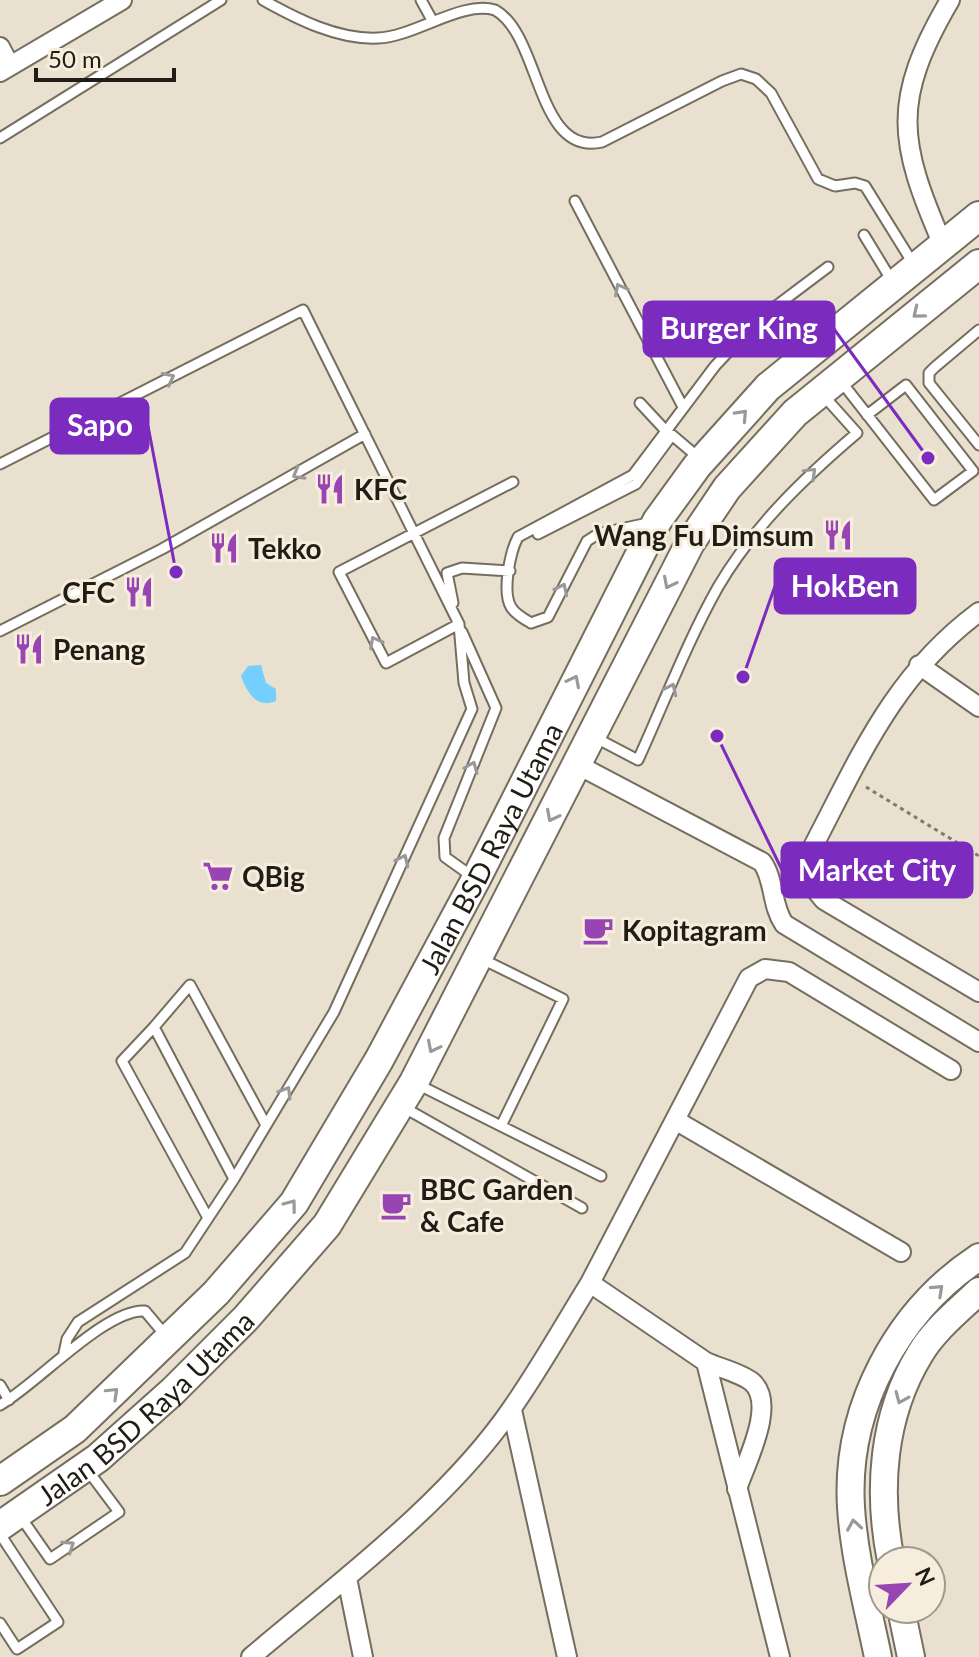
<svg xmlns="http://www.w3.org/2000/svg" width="979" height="1657" viewBox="0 0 979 1657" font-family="Lato,sans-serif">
<rect width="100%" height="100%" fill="#e9e0cf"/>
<!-- water -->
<path fill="#74cefe" d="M261,665L266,683L276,689V701C256,709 247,692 241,676L248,666Z"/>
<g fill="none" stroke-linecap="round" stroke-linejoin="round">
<!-- lane casing -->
<g stroke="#756d5e" stroke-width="13">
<path id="lane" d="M263,0C297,19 338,40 378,38C414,37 462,0 495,10C541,35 536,157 602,142L722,81L741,74L756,79L771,93L818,179L835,186L855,183L865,186L914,265
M421,0L432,20
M0,138L221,0
M575,201L683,407
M864,235L892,281
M979,330L935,367L929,373V383L979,445
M840,380L934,500L973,471L906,385L867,415
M640,403L666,431
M0,464L303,310L459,624L464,683L472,709L334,1012L234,1179L185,1253L78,1322L67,1339L64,1353
M648,523L598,534L587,541L548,617L531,623C524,619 515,614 511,607C502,592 510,552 518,537L633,475L715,366L759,319L828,267
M538,534L636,484L672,435L699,458
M453,603L447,573L462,568L510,571
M459,624L386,663L339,572L513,482
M0,631L162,549L365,434
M462,632L496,708L444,838L445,857L473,877
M596,738L638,760C664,703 687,642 718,587C753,527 804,478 857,433L823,395
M482,959L563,999L501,1126
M154,1027L122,1061L208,1218
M417,1084L601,1176
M403,1107L582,1208
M234,1179L154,1027L190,985L266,1125
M0,1385L9,1400
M0,1405C36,1385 106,1308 145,1311L166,1336
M20,1516L50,1559L119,1512L86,1468
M0,1534L58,1622L17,1649L0,1623"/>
</g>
<!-- street casing -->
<g stroke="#756d5e" stroke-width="22">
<path id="street" d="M0,47L10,66
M0,72L122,0
M943,245C898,141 891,101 950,0
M979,612C890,678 857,764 807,858L809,882L824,900L979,992
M919,665L979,707
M578,765L762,862C775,880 771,905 784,924L979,1042
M675,1120L901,1252
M706,1362C719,1368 741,1373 752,1382C777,1404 746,1462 737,1489
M512,1410L567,1657
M347,1578L363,1657
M251,1657C337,1584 448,1502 512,1408C540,1368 564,1325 590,1283
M780,1657L706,1362L590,1283L749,978L765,969L789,972L951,1070"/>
</g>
<!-- secondary casing -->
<g stroke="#756d5e" stroke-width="30">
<path id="secondary" d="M891,1561C877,1491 882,1416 920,1354C934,1330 959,1310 979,1291
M901,1609L911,1657
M878,1657C868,1608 854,1557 851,1507C845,1408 897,1311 979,1257"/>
</g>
<!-- primary casing -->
<g stroke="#756d5e" stroke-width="32">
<g id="primary">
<path id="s1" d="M0,1481L75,1429L216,1293L294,1203L379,1060L476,879L657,521L697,466L768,387L979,216"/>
<path id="s2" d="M0,1526L98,1458L173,1391L246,1318L327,1225L414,1082L690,543L727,488L795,413L979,264"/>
</g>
</g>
<!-- path -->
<path stroke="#807a6f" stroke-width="3" stroke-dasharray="4 4" stroke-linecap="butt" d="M866,787L979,856"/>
<!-- lane -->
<use href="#lane" stroke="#fff" stroke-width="9"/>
<!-- street -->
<use href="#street" stroke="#fff" stroke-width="18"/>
<!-- secondary -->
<use href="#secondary" stroke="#fff" stroke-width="26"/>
<!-- primary -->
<use href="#primary" stroke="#fff" stroke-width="28"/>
</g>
<!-- one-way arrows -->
<defs><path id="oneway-chevron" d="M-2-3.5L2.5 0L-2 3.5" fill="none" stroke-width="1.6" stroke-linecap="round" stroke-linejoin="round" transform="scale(2)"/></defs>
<g stroke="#9b9997">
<use href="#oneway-chevron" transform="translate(620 289) rotate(-118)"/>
<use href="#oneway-chevron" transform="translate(918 313) rotate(141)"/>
<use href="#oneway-chevron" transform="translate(169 378) rotate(-27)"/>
<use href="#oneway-chevron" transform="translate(742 415) rotate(-47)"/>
<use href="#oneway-chevron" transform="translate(811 473) rotate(-44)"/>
<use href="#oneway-chevron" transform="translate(298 474) rotate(150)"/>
<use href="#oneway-chevron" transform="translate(669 583) rotate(117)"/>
<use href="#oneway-chevron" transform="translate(562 589) rotate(-64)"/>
<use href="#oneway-chevron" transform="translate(375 642) rotate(-118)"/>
<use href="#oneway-chevron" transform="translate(574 681) rotate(-63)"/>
<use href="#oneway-chevron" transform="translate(671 689) rotate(-65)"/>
<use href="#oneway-chevron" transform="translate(472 767) rotate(-68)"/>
<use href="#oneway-chevron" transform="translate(552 816) rotate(117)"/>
<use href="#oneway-chevron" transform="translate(403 860) rotate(-65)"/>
<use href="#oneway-chevron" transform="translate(433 1047) rotate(117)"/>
<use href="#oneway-chevron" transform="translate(286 1092) rotate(-59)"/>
<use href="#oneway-chevron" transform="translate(291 1205) rotate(-53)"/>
<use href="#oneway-chevron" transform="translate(938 1290) rotate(-43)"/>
<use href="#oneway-chevron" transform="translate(113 1393) rotate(-44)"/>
<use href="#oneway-chevron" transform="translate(901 1398) rotate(113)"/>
<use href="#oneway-chevron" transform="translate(854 1525) rotate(-99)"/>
<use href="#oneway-chevron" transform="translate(69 1546) rotate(-34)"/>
</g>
<!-- icons -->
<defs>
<g id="restaurant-bare" transform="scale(2.4)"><path d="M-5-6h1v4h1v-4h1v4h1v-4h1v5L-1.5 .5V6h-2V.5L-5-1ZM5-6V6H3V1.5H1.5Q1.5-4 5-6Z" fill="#9845b3" stroke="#f6eddc" stroke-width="2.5" paint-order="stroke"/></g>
<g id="supermarket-bare" transform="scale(2.4)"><path d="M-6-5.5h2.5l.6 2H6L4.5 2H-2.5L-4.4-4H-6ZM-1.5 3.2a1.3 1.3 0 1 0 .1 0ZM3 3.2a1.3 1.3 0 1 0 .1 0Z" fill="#9845b3" stroke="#f6eddc" stroke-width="2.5" paint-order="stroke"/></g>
<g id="cafe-bare" transform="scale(2.4)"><path d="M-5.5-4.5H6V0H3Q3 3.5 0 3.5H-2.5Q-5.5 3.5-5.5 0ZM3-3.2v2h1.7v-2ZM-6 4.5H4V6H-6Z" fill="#9845b3" stroke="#f6eddc" stroke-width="2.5" paint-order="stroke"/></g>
</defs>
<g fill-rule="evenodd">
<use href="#restaurant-bare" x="330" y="489"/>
<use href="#restaurant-bare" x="838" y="535"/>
<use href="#restaurant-bare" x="224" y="548"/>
<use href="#restaurant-bare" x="139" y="592"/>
<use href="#restaurant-bare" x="29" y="649"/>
<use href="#supermarket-bare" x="218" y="876"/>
<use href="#cafe-bare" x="598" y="930"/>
<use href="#cafe-bare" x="396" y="1205"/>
</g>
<g text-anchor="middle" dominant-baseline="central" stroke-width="6" stroke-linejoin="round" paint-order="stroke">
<!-- poi labels -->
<g font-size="28" font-weight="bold" fill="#201d17" stroke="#f6eddc" text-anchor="start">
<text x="354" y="489">KFC</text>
<text x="814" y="535" text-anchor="end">Wang Fu Dimsum</text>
<text x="248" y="548">Tekko</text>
<text x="115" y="592" text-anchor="end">CFC</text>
<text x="53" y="649">Penang</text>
<text x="242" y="876">QBig</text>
<text x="622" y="930">Kopitagram</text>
<text x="420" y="1189">BBC Garden<tspan x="420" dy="32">&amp; Cafe</tspan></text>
</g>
<!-- street labels -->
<g font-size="28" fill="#201d17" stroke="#f6eddc">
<text stroke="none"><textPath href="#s1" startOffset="812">Jalan BSD Raya Utama</textPath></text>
<text stroke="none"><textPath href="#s2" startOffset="188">Jalan BSD Raya Utama</textPath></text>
</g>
</g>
<!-- callouts -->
<path fill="none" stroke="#7b2cbf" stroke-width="3" d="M928 458L834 329M176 572L148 426M743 677L775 586M717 736L782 870"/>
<g fill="#7b2cbf" stroke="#f6eddc" stroke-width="3">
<circle cx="928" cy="458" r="8"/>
<circle cx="176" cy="572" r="8"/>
<circle cx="743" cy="677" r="8"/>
<circle cx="717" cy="736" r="8"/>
</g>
<g fill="#7b2cbf" stroke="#7b2cbf" stroke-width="3">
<rect x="644" y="302" width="190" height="54" rx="8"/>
<rect x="51" y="399" width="97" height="54" rx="8"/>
<rect x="775" y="559" width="140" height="54" rx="8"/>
<rect x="782" y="843" width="190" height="54" rx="8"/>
</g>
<g font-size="30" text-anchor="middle" font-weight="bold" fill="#fff">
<text x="739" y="339">Burger King</text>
<text x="100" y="436">Sapo</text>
<text x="845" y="597">HokBen</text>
<text x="877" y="881">Market City</text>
</g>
<!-- north arrow -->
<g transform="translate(907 1585) rotate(65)"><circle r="38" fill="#f6eddc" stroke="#a09a8d" stroke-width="2"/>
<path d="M0-6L14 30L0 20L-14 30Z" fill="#9845b3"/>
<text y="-12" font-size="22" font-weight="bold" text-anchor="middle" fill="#201d17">N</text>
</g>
<!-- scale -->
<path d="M36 68v12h138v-12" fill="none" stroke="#201d17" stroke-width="4"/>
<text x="48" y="68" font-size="24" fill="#201d17" stroke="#f6eddc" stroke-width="6" paint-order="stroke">50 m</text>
</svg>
